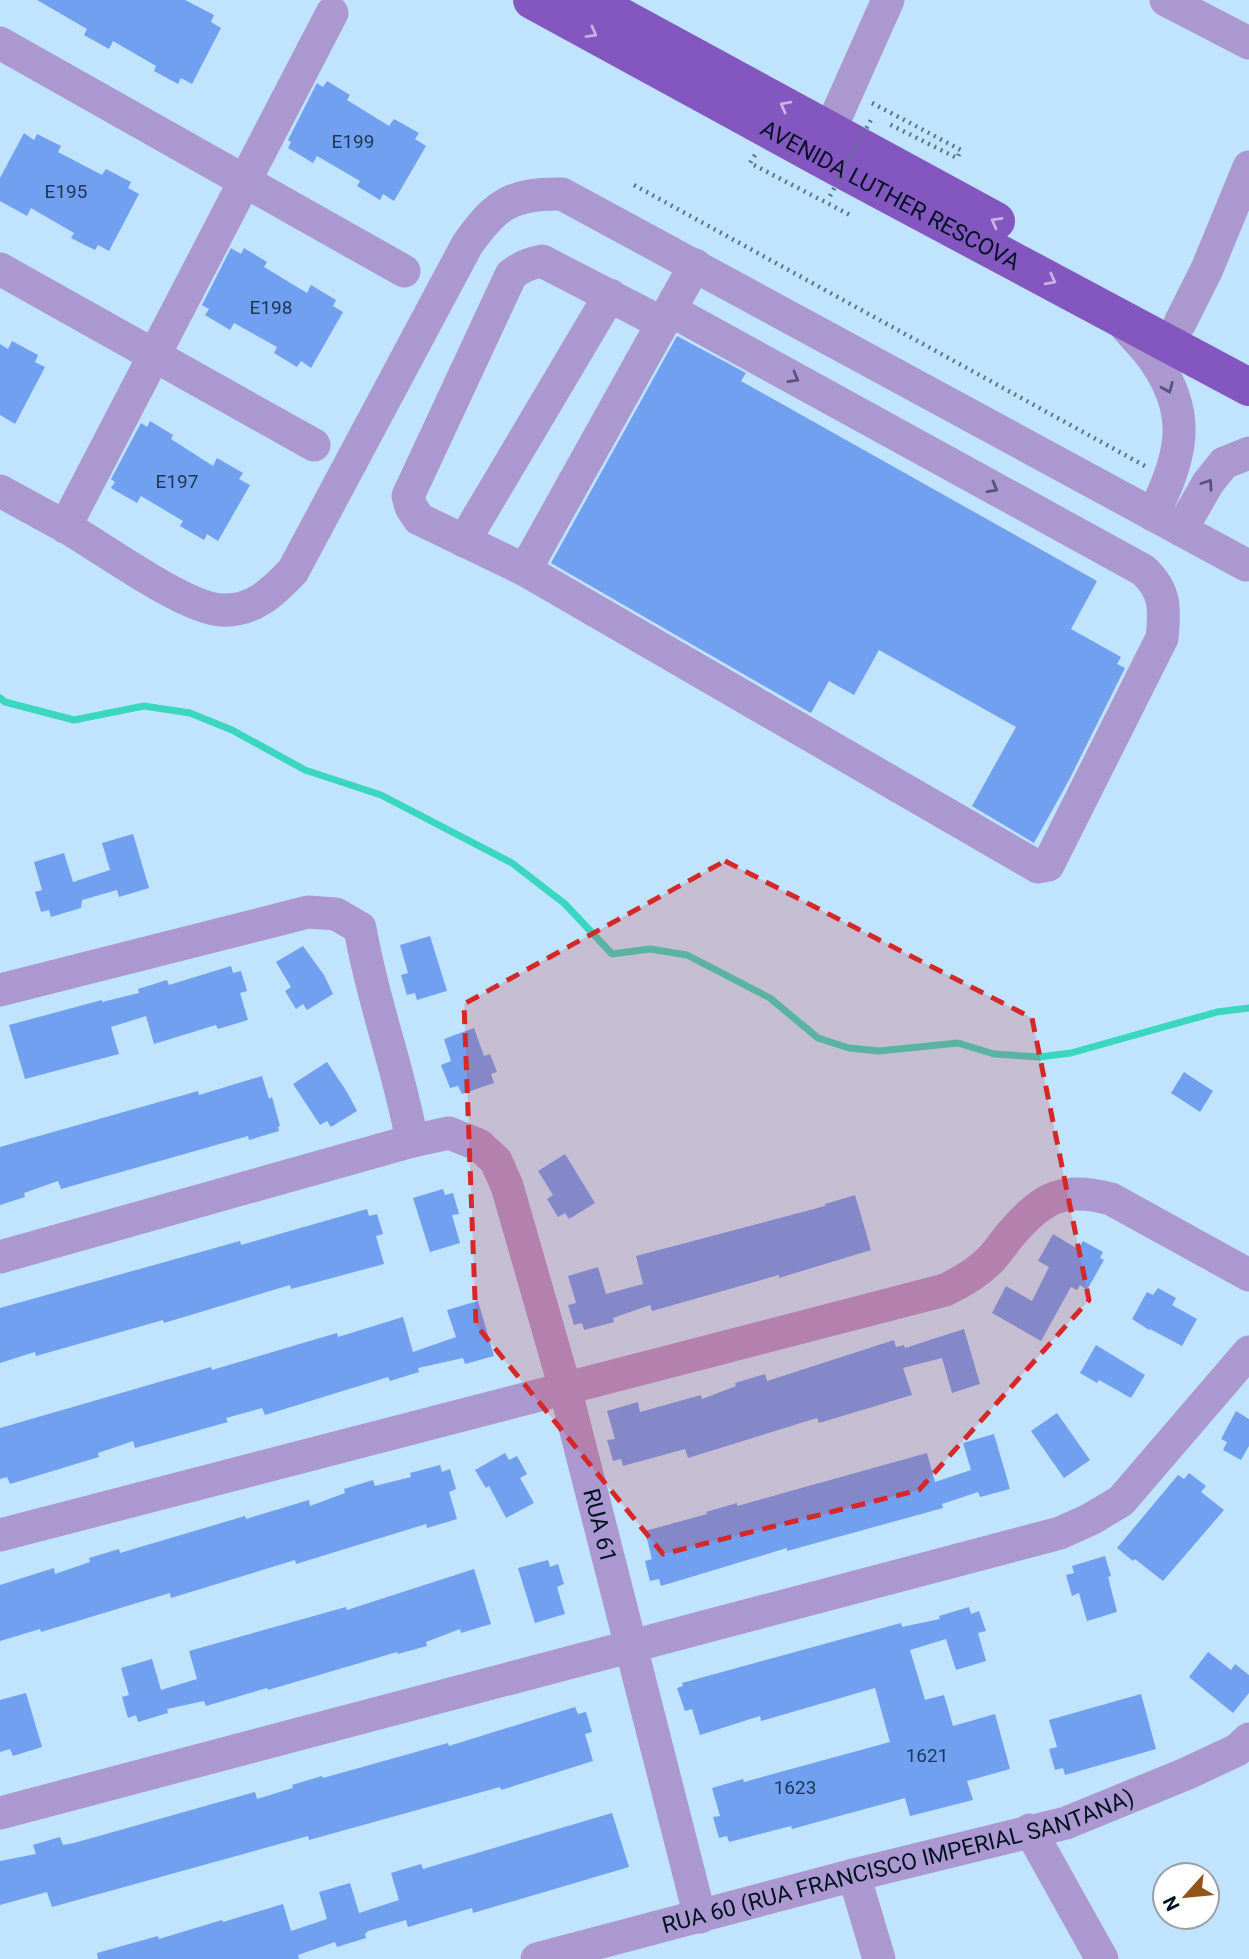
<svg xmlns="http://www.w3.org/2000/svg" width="1249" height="1959" viewBox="0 0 1249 1959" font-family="Roboto,sans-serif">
<rect width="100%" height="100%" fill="#c1e4fe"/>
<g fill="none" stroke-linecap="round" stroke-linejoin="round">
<!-- stream -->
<path stroke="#3bd6bf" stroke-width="7" d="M0,698L5,702L74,720L144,706L190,713L232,730L305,770L381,795L512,863L565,904L612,954L650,949L687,955L770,998L818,1038L849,1048L879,1051L958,1043L994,1054L1039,1057L1071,1053L1217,1012L1249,1008"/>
</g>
<!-- building -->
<path fill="#71a0f1" d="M37,0H185L214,15L211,22L221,28L192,84L181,78L178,84L154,71L156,66L113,41L109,49L84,35L87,29Z
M327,81L350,95L347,100L389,126L394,119L419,133L415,139L426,146L394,201L383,194L380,200L357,186L360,181L317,156L313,163L288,148L291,142L288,140L317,83L323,87Z
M24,133L34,140L37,134L61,146L58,152L102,175L106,169L131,182L128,188L139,194L109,251L98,245L95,250L71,238L74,233L31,208L27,216L0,201V178Z
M231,248L241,254L244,248L267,262L264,267L307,293L311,285L336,300L333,306L343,312L311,368L301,361L297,367L274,353L277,347L234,323L230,330L205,315L209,309L202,305Z
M677,336L746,373L741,381L1097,581L1071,629L1121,657L1117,664L1125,668L1069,780L1034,843L972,806L1016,727L879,650L854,695L829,681L811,713L551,563Z
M12,341L38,355L35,362L45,367L15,424L0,415V344L8,349Z
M150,421L173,435L171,439L213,466L217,458L243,473L239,479L250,485L218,541L207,534L204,540L180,526L183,521L141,496L137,503L111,488L115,482L111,479L141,423L147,427Z
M133,834L149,888L119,897L117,890L82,900L81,908L51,917L49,910L41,912L35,892L42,890L34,862L64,853L73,882L110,870L102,843Z
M430,936L447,991L417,1000L415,993L407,995L401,975L408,973L400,945Z
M303,946L324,975L333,994L307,1010L303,1004L296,1009L285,991L291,987L276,962Z
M231,966L233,973L241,971L247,991L240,993L248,1020L218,1029L216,1025L154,1044L146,1016L111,1027L119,1054L25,1079L9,1025L102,1000V1002L139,993L138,989L167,980L169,985Z
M474,1028L484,1056L490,1054L497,1072L491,1074L494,1083L462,1094L458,1086L450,1088L441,1065L451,1061L444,1039Z
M327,1062L347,1092L357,1111L331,1127L327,1121L320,1125L293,1084Z
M1184,1072L1213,1091L1200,1112L1171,1093Z
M262,1076L269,1099L272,1097L280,1126L278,1127L279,1131L249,1140L248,1136L61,1189L58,1181L24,1193L25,1197L0,1205V1147L198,1091L199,1095Z
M565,1154L595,1203L569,1219L565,1213L558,1217L547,1199L553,1195L538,1171Z
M443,1189L445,1195L453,1193L459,1214L452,1215L460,1243L430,1252L413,1198Z
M855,1195L871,1250L779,1278V1275L652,1311L650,1305L613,1318L614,1322L584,1330L582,1323L574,1325L568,1305L576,1303L568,1276L598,1267L606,1294L643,1284L636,1256L825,1206V1204Z
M367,1209L369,1216L377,1214L383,1234L376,1236L384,1264L291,1289L290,1285L164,1323L163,1320L36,1356L35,1352L0,1363V1308L240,1241L241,1245Z
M1053,1234L1078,1249L1083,1241L1103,1252L1100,1258L1104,1260L1087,1290L1080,1285L1077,1290L1071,1287L1041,1341L992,1313L1006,1286L1032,1301L1049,1267L1038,1261Z
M1158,1288L1176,1298L1172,1305L1197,1319L1182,1346L1150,1329L1149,1330L1132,1319L1147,1292L1153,1295Z
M478,1301L494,1356L465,1364L463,1358L418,1368L419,1372L390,1381L388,1377L265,1415L262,1408L226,1418L228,1422L135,1448L133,1441L98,1453L99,1457L10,1484L7,1477L0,1479V1428L211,1367L212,1370L337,1333L338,1337L403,1317L413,1352L456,1337L447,1310Z
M964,1329L980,1384L952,1393L942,1358L903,1368L912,1395L849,1414L819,1423L817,1418L688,1458L685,1449L623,1466L621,1459L613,1461L607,1440L615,1439L607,1411L638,1402L640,1412L701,1395L702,1399L736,1386L735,1383L765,1374L767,1381L894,1340L896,1347L904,1345L905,1348Z
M1096,1345L1145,1375L1131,1398L1099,1380L1097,1383L1080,1373Z
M1236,1411L1249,1419V1446L1241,1460L1223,1450L1227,1442L1221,1439Z
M1057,1413L1090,1460L1064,1478L1031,1431Z
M994,1434L1010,1489L980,1497L978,1492L942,1504L943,1508L787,1551V1548L661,1586L659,1579L650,1581L645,1561L652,1559L645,1531L707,1514L706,1512L737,1503V1506L927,1453L935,1482L971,1470L963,1443Z
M505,1453L509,1460L517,1456L527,1474L520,1478L534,1503L506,1518L489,1486L486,1488L475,1470Z
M440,1465L442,1472L450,1469L456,1489L449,1492L457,1519L427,1528L426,1524L296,1564L295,1560L171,1598L170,1593L41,1632L40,1629L0,1641V1585L54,1568L55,1574L90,1562L89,1558L119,1549L120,1553L245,1516L246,1519L309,1500L310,1506L345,1493L344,1489L373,1480L375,1486L411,1477L410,1473Z
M1189,1473L1206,1486L1201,1492L1224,1510L1163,1581L1135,1559L1133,1561L1117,1548L1178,1475L1184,1479Z
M1105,1556L1111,1576L1108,1577L1117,1612L1087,1621L1079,1593L1072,1596L1066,1575L1074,1573L1072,1566Z
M548,1560L550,1567L558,1564L564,1584L557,1587L565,1614L535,1623L518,1568Z
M474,1569L491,1624L461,1633L460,1629L426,1642L427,1646L398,1654L397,1652L268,1690L267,1688L206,1706L204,1701L167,1709L168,1713L138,1722L136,1715L128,1718L122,1697L129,1695L121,1668L152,1659L161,1690L197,1679L189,1651L346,1607L347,1610Z
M969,1607L971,1614L979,1611L986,1631L978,1633L986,1661L956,1670L946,1639L910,1650L925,1700L944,1695L953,1726L995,1714L1010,1769L967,1781L973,1800L910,1816L905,1798L792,1829L791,1826L729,1842L727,1836L719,1838L713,1817L720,1816L712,1788L743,1779L744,1782L890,1742L875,1688L761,1721L760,1716L700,1735L692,1709L685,1711L677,1688L683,1686L682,1683L901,1623L902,1627L940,1619L939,1616Z
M1208,1652L1231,1670L1235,1664L1249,1675V1693L1233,1713L1189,1677Z
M26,1693L42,1747L13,1756L10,1749L0,1752V1700Z
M1141,1694L1156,1749L1065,1775L1063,1768L1055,1770L1049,1749L1057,1747L1049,1720Z
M575,1707L578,1714L586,1712L592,1732L585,1734L593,1761L501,1790L500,1787L309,1840L308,1836L52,1907L47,1892L0,1905V1861L36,1854L33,1845L60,1837L63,1845L74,1843L255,1792L257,1799L293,1788L292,1785L322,1776L323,1778L448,1743L449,1746Z
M612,1813L629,1867L473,1913L472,1908L408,1927L406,1920L368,1931L365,1934L366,1938L337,1947L335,1942L298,1955L299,1959H98L97,1953L158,1936L159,1939L222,1920L223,1922L283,1904L291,1931L327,1919L319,1892L350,1883L359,1913L399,1900L391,1873L421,1864L423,1869Z"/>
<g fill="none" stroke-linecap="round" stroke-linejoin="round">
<!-- path -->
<path stroke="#5c768a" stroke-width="4.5" stroke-dasharray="2 5" stroke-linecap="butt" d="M872,103L961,150L957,158L889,124
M755,155L750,163L852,216
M634,185L1145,466"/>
<!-- minor -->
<g stroke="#ac98d1" stroke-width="33">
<path d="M1166,0L1249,43"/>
<path d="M0,43L404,271"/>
<path d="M830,130L888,0"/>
<path d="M0,269L314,445"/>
<path d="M662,323L542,261C529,263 521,267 511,275L408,496L411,507L419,519L525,570L1038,867L1048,865L1162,638C1165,609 1166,591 1143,570L670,310"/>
<path d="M1123,323C1133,336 1146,347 1155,361C1194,417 1180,459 1153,515"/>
<path d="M1180,323L1207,269L1249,167"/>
<path d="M0,491C22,503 44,515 66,527C101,547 184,608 221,610C253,612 273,592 293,571L467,245C495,205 511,193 562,194L1246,565"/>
<path d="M65,527L332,13"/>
<path d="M1181,530L1208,483L1224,463L1249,453"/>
<path d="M464,541L610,295"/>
<path d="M525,570L695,265"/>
<path d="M0,990L308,912L336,914L360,928C372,1000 399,1068 412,1141"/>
<path id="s1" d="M0,1257L412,1141L449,1133L479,1145L496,1161L507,1186L565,1388L700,1917"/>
<path d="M0,1535L945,1290C962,1282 977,1273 990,1260C998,1252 1004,1242 1011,1234C1042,1197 1064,1186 1111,1199L1249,1275"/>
<path d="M0,1813L1060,1533L1091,1519L1121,1501L1249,1352"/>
<path d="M1030,1830L1102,1959"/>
<path d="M854,1875L879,1959"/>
<path id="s2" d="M537,1959L854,1875L1066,1823L1188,1773L1237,1750L1249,1739"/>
</g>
<!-- major -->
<g stroke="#8356c0" stroke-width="38">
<path id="s3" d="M532,0L830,163L1249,387"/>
<path d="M590,0L996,221"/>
</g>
<!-- path-bridge -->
<path stroke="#5c768a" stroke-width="4.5" stroke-dasharray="2 5" stroke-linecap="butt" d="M830,196L873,116"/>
</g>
<!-- one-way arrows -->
<defs><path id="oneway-chevron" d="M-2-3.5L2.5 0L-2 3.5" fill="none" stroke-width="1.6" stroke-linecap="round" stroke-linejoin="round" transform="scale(1.75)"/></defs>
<g stroke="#c7b3e3">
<use href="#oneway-chevron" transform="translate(592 33) rotate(29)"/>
<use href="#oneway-chevron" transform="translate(785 106) rotate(-152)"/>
<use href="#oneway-chevron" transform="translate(996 222) rotate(-151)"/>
<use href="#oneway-chevron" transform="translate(1051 280) rotate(28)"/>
</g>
<g stroke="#565579">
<use href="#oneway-chevron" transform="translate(794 378) rotate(29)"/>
<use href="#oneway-chevron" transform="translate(1168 388) rotate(67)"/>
<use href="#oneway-chevron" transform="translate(1208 484) rotate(-56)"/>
<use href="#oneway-chevron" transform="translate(993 488) rotate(29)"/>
</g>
<!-- marked area -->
<path fill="#d62828" fill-opacity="0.2" stroke="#d62828" stroke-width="5" stroke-dasharray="14 9" stroke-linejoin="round" d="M725,861L1032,1018L1089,1300L919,1490L663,1554L476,1325L464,1004Z"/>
<g text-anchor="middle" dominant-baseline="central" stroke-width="7" stroke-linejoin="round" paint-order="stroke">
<!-- number labels -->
<g font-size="19" fill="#1c3655">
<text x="353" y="141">E199</text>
<text x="66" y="191">E195</text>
<text x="271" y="307">E198</text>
<text x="177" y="481">E197</text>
<text x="927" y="1755">1621</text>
<text x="795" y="1787">1623</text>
</g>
<!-- street labels -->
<g font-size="23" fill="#001221" stroke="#fff">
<text stroke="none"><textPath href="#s3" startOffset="408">AVENIDA LUTHER RESCOVA</textPath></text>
<text stroke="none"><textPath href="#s1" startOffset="901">RUA 61</textPath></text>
<text stroke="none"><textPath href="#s2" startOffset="374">RUA 60 (RUA FRANCISCO IMPERIAL SANTANA)</textPath></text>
</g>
</g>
<!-- north arrow -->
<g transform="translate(1186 1896) rotate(243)"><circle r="33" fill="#ffffff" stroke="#99a0a6" stroke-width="2"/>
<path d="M0-5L12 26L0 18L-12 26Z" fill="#925517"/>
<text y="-10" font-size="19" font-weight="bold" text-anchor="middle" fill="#001221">N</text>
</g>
</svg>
